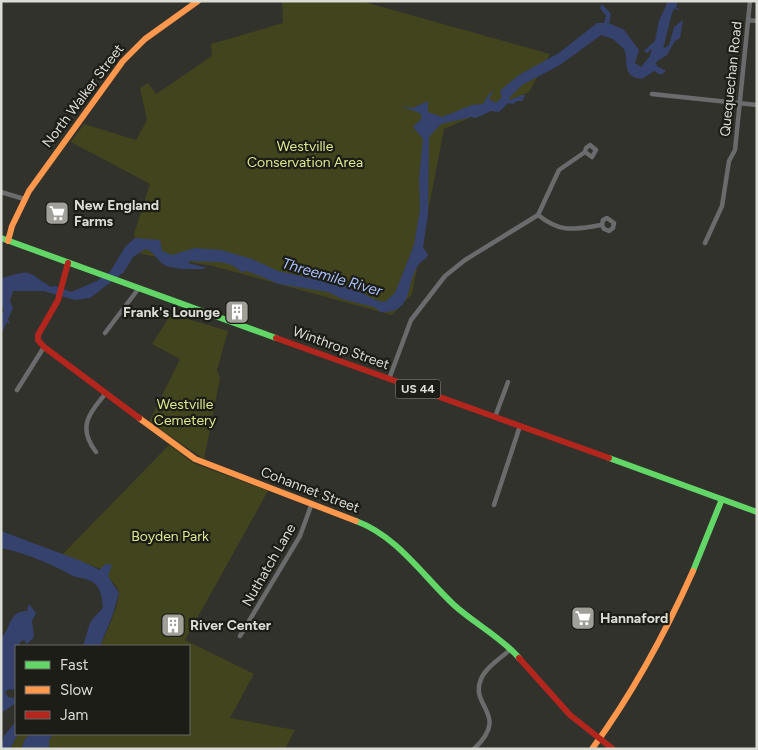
<svg xmlns="http://www.w3.org/2000/svg" width="758" height="750" viewBox="0 0 758 750" font-family="Figtree,sans-serif">
<rect width="100%" height="100%" fill="#32322c"/>
<!-- green -->
<path fill="#41441c" d="M282,1H361L550,54L529,92L444,129L412,294L392,315L213,266L141,254L134,234L150,184L71,142L84,124L136,140L147,120L140,88L148,83L156,94L212,56L211,44L283,23Z
M171,314L228,331L217,370L220,378L204,459L149,422L180,359L152,344Z
M169,445L193,463L268,491L185,640L254,674L230,718L295,730L285,749H49V740L53,734H189V646H100C105,637 120,602 119,592C118,587 111,580 107,576L110,572L62,555Z
M18,734H31L25,739L21,749H10Z"/>
<!-- water -->
<path fill="#35426e" d="M668,1H678L676,8L683,10L674,9L672,13L663,49L669,45L674,27L683,20L680,38L675,41L667,55L656,62L657,66L666,71L661,75L654,71L642,79C620,76 630,62 624,49L613,39L601,35L560,65L522,85L509,98L510,100L522,95H525L522,101H517L513,104L508,103L499,112L491,111L476,118L471,117L441,124L429,137L428,214L423,247L428,255C425,261 423,259 420,263C404,282 416,313 381,312L374,307L342,299L328,292L279,284L247,271L242,272L232,265L220,262L189,261L188,263L207,268L202,269C191,269 172,270 163,264C156,259 154,251 145,249L133,257L124,272L90,298L75,300L43,291H13L10,301L13,308L8,319L10,324L7,322L1,334V316L4,310L1,303L2,278C33,270 24,270 51,287L55,286L71,292L97,281L110,272L125,247L135,238L160,240L162,251L172,255L195,248L221,250L252,259L278,271L328,282L341,287L348,286V283C357,289 374,302 385,302L395,293L414,245L420,209L419,179L423,139L413,127L422,118L420,113L400,106L413,108L428,101V112L442,117L472,105L483,104L488,95L494,90L489,99L496,103L502,97L500,92L502,89L519,75L559,53L597,23H604L606,16L600,8L602,4L611,14L609,23L624,30L639,50L635,63L641,67L650,56L652,49L647,53L644,51L655,41L659,21Z
M1,531L81,561L100,570L105,564L112,565L108,576L119,593L112,617L100,646H83C86,640 88,625 92,620C96,614 100,613 103,607C102,598 101,588 93,582C87,578 77,578 71,575C50,563 25,553 1,548Z
M29,604L36,613L32,621L34,637L27,644L24,640L20,642L19,646H16V690L9,689L5,692L8,697L16,698V703L1,713L2,637C12,626 9,611 27,611Z
M16,721L18,734L10,749H1L4,736Z
M31,734H53L49,740V749H21L25,739Z"/>
<g fill="none" stroke-linecap="round" stroke-linejoin="round">
<!-- street -->
<path stroke="#6a6b6c" stroke-width="4.5" d="M748,20L757,21
M652,94L757,105
M1,192L24,199
M538,215C562,234 574,229 602,225L603,220L607,218L614,223L613,228L609,231L604,229L602,225
M705,243L722,206L729,161L735,150L750,1
M105,333L139,288
M389,379L411,320L445,276L465,260L538,215L559,170L585,152L592,157L596,150L590,145L586,148L585,152
M17,390L44,347
M495,417L508,382
M96,452C77,427 89,414 106,393
M494,505L520,426
M240,636L300,536L312,503
M474,749C511,714 469,707 481,679C486,667 501,658 511,649"/>
<!-- fast -->
<path stroke="#63d668" stroke-width="6" d="M1,238L276,338
M609,458L757,512
M356,521C397,536 423,576 454,605C475,624 501,637 519,658
M693,571L722,499"/>
<!-- slow -->
<path stroke="#ff974d" stroke-width="6" d="M8,241L12,226L29,191L123,61L145,39L198,1
M139,418L195,459L356,521
M592,749C633,693 665,634 693,571"/>
<!-- jam -->
<path stroke="#b3261e" stroke-width="6" d="M68,263L58,300L38,335V340L44,347L139,418
M276,338L609,458
M519,658L570,715L613,749"/>
</g>
<!-- icons -->
<defs>
<g id="supermarket-square" transform="scale(1.25)"><rect x="-9" y="-9" width="18" height="18" rx="4" fill="#a0a099" stroke="#1c1d17"/><path d="M-6-5.5h2.5l.6 2H6L4.5 2H-2.5L-4.4-4H-6ZM-1.5 3.2a1.3 1.3 0 1 0 .1 0ZM3 3.2a1.3 1.3 0 1 0 .1 0Z" fill="#fff"/></g>
<g id="building-square" transform="scale(1.25)"><rect x="-9" y="-9" width="18" height="18" rx="4" fill="#a0a099" stroke="#1c1d17"/><path d="M-4-6H4V6H1V3H-1V6H-4ZM-2.5-4.3h1.7v1.8h-1.7ZM.8-4.3h1.7v1.8H.8ZM-2.5-1h1.7V.8h-1.7ZM.8-1h1.7V.8H.8Z" fill="#fff"/></g>
</defs>
<g fill-rule="evenodd">
<use href="#supermarket-square" x="57" y="213"/>
<use href="#building-square" x="237" y="312"/>
<use href="#supermarket-square" x="583" y="618"/>
<use href="#building-square" x="173" y="625"/>
</g>
<g text-anchor="middle" dominant-baseline="central" stroke-width="4.5" stroke-linejoin="round" paint-order="stroke">
<!-- shield labels -->
<rect fill="#1c1d17" stroke="#a2a39b" stroke-width="1" x="395.5" y="379.5" width="45" height="19" rx="4"/>
<g font-size="12" font-weight="bold" fill="#dbdcd3">
<text x="418" y="389">US 44</text>
</g>
<!-- street labels -->
<g font-size="14" fill="#dbdcd3" stroke="#1c1d17">
<text transform="translate(731 79) rotate(-84)">Quequechan Road</text>
<text transform="translate(83 96) rotate(-53)">North Walker Street</text>
<text transform="translate(341 348) rotate(20)">Winthrop Street</text>
<text transform="translate(310 490) rotate(21)">Cohannet Street</text>
<text transform="translate(269 565) rotate(-60)">Nuthatch Lane</text>
</g>
<!-- park labels -->
<g font-size="14" fill="#dee88d" stroke="#1c1d17">
<text x="305" y="146">Westville<tspan x="305" dy="16">Conservation Area</tspan></text>
<text x="185" y="404">Westville<tspan x="185" dy="16">Cemetery</tspan></text>
<text x="170" y="536">Boyden Park</text>
</g>
<!-- poi labels -->
<g font-size="14" font-weight="bold" fill="#dbdcd3" stroke="#1c1d17" text-anchor="start">
<text x="74" y="205">New England<tspan x="74" dy="16">Farms</tspan></text>
<text x="220" y="312" text-anchor="end">Frank's Lounge</text>
<text x="600" y="618">Hannaford</text>
<text x="190" y="625">River Center</text>
</g>
<!-- water labels -->
<g font-size="15" font-style="italic" fill="#a7bdfb" stroke="#1c1d17">
<text transform="translate(332 277) rotate(16)">Threemile River</text>
</g>
</g>
<!-- border -->
<rect width="758" height="750" fill="none" stroke="#dbdcd3" stroke-width="5"/>
<!-- legend -->
<rect x="15" y="645" width="175" height="90" fill="#1c1d17" stroke="#686962"/>
<rect x="25" y="661" width="25" height="8" fill="#63d668" stroke="#686962"/>
<text x="60" y="670" font-size="15" fill="#dbdcd3">Fast</text>
<rect x="25" y="686" width="25" height="8" fill="#ff974d" stroke="#686962"/>
<text x="60" y="695" font-size="15" fill="#dbdcd3">Slow</text>
<rect x="25" y="711" width="25" height="8" fill="#b3261e" stroke="#686962"/>
<text x="60" y="720" font-size="15" fill="#dbdcd3">Jam</text>
</svg>
